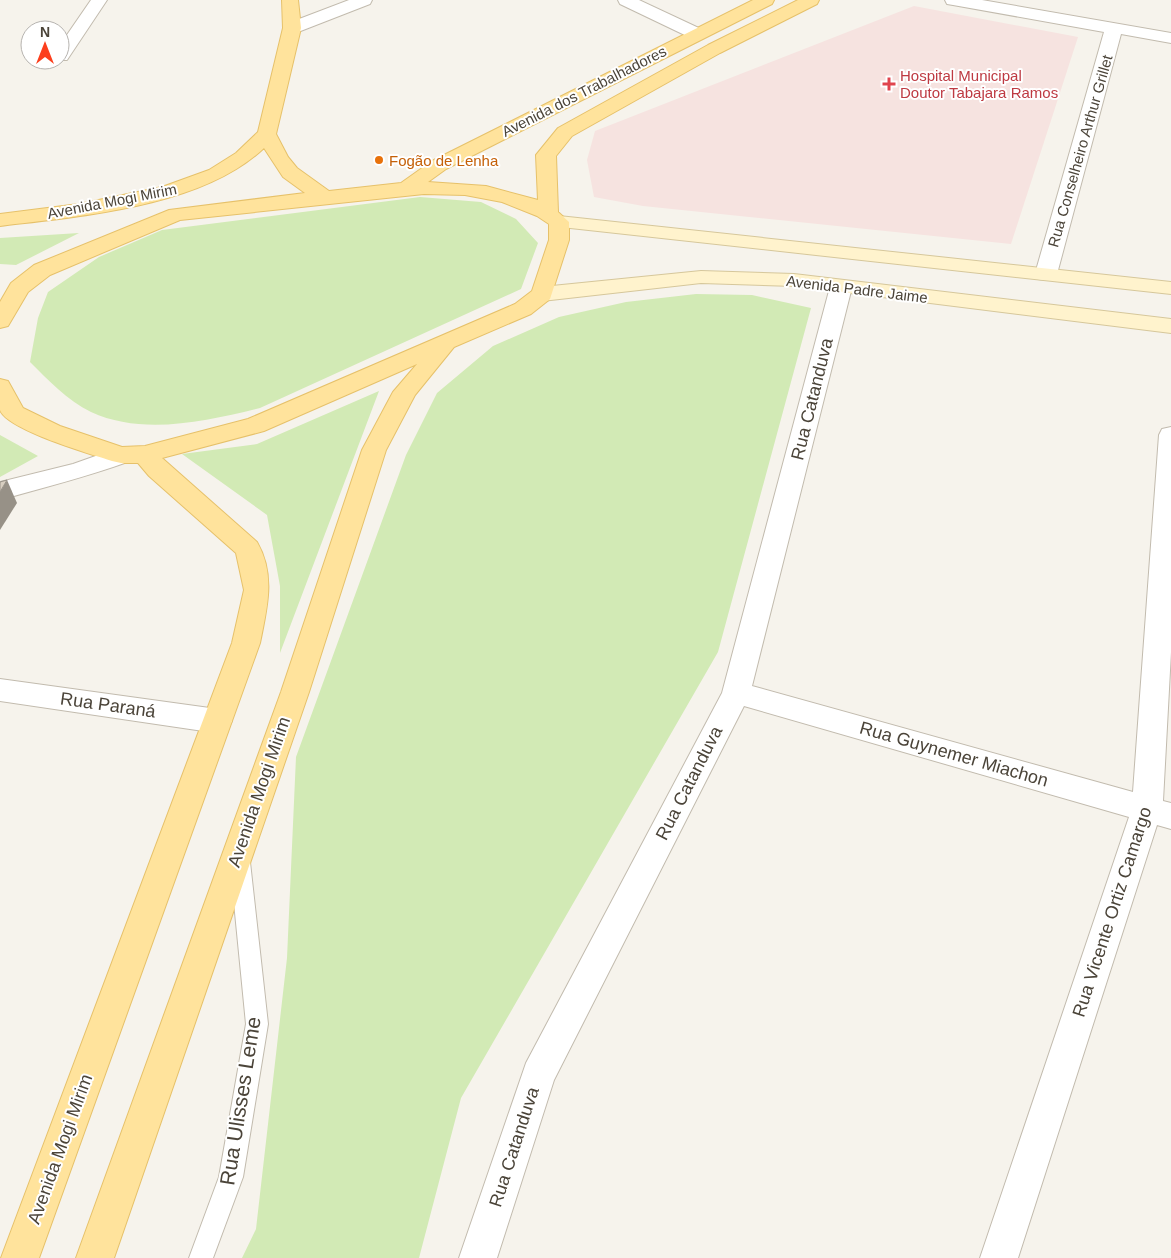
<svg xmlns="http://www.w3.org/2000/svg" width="1171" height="1258" viewBox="0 0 1171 1258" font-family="Arial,sans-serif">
<rect width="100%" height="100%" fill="#f6f3ec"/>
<!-- medical -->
<path fill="#f6e3e0" d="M914,6L1078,37L1011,244L643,206L594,197L587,160L595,131Z"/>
<!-- green -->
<path fill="#d2eab5" d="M420,197L481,202L516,219L538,243L521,289L260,408C207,421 143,436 91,412C67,400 48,380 30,362L38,318L48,292L99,257L162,230Z
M79,233L16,265L0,264V238Z
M696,294L752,295L811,308L718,652L461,1098L419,1258H242L256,1229L287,958L296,757L406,455L437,393L493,346L559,317L626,302Z
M379,391L280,653V586L267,515L182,454L257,444Z
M0,435L38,456L0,477Z"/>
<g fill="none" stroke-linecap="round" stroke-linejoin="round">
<!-- service casing -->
<g stroke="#c2bbae" stroke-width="2">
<path id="service" d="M240,853L247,856L250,862L268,1024L243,1177L213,1258H189L219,1177L246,1024L230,862L233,856Z"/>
</g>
<!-- minor casing -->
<g stroke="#c2bbae" stroke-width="2">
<path id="minor" d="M91,0H107L67,60H56H60V45Z
M618,0H639L703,30L706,34L703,38H691L620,4Z
M945,0H982L1171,33V43L1121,34L1057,274L1054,279L1046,280L1038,279L1035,274L1104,32L953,5L947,4Z
M841,281L849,282L852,287L752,686L1133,792L1159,435L1162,429L1171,427V652L1163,801L1171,803V829L1157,825L1018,1258H980L1129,817L744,706L554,1080L497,1258H459L526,1063L722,693L830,287L833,282Z
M0,679L217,709L227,713L232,721L227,729L217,733L0,701Z"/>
</g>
<!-- tertiary casing -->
<g stroke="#c2bbae" stroke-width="2">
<path id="tertiary" d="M349,0H372L370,4L298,32H286L283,28L286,24Z
M121,447L130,449L133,455L130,461C87,477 44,487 0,500V482L73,464Z"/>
</g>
<!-- secondary casing -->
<g stroke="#d6c79b" stroke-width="2">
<path id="secondary" d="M559,216L1171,282V294L552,226L549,222L552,218Z
M701,271L794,274L1171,319V333L794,286L701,283L542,301L534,299L531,294L534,289L542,287Z"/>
</g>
<!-- primary casing -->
<g stroke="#e6c16a" stroke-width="2">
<path id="primary" d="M282,0H298L301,28L276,134L288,157L297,168L329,191L401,183L432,161L753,0H774L772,4L446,169L428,182L486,186L538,200L536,155L558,128L708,45L798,0H819L817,4L720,53L572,136L556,156L558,212L569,222V240L550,299L531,314L454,347L415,395L386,450L309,692L114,1258H76L281,692L362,450L393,392L417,364L264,431L162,458L257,542C276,575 267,608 260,643L39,1258H1L232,643L244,590L236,553L149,476L138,463H121L112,461C91,454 7,430 0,410C0,401 0,388 0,379L8,381L23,408L60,426L122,447L145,446L248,419L515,304L532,291L549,240V224L537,216L502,202L465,195L424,194L180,220L50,275L28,292L8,326L0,328V302L11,283L34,265L169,210L305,193L283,177L264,148C202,207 82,216 0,226V214L79,204L162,187L209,170L236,153L258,132L283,28Z"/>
</g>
<!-- service -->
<use href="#service" fill="#fff" fill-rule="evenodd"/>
<!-- minor -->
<use href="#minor" fill="#fff" fill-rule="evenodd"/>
<!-- tertiary -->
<use href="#tertiary" fill="#fff" fill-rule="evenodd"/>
<!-- secondary -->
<use href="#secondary" fill="#fff3cd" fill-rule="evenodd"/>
<!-- primary -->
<use href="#primary" fill="#ffe39c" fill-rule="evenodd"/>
</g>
<!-- shaded-wall -->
<path fill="#979187" d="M7,480L17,503L0,530V492Z"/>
<!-- building -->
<path fill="#d8cfc1" stroke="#979187" d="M7,480L0,492V482Z"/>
<!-- markers -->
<path fill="#e0444e" stroke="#fff" stroke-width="2" d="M886.5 76.5h5v5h5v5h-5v5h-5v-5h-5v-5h5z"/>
<circle fill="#e8710a" stroke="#fff" stroke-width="2" cx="379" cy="160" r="5"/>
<g text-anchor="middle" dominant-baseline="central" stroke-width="4" stroke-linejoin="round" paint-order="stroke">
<!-- far-health labels -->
<g font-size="15" fill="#be3a42" stroke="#fff" text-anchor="start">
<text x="900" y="75">Hospital Municipal<tspan x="900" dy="17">Doutor Tabajara Ramos</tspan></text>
</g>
<!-- far-street labels -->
<g font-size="15" fill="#4b4439" stroke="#fff">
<text transform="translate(584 91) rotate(-27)">Avenida dos Trabalhadores</text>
<text transform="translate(1080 151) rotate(-74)">Rua Conselheiro Arthur Grillet</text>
<text transform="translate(112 201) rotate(-11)">Avenida Mogi Mirim</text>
<text transform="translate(857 289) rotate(7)">Avenida Padre Jaime</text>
</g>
<!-- far-food labels -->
<g font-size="15" fill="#c56008" stroke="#fff" text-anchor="start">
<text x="389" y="160">Fogão de Lenha</text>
</g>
<!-- street labels -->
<g font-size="18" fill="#4b4439" stroke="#fff">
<text transform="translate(812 399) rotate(-76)">Rua Catanduva</text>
<text transform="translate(108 705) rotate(8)">Rua Paraná</text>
<text transform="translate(954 754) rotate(16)">Rua Guynemer Miachon</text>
<text transform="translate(689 783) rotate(-63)">Rua Catanduva</text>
<text transform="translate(259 792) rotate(-71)">Avenida Mogi Mirim</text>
<text transform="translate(1112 912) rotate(-72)">Rua Vicente Ortiz Camargo</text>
<text transform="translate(514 1147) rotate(-72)">Rua Catanduva</text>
<text transform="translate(60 1149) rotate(-70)">Avenida Mogi Mirim</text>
</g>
<!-- near-street labels -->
<g font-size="21" fill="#4b4439" stroke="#fff">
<text transform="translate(240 1101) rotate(-81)">Rua Ulisses Leme</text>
</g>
</g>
<!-- north arrow -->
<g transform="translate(45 45)"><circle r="24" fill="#ffffff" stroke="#b7b4b0"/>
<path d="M0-4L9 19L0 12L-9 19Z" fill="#fc3f1d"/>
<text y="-8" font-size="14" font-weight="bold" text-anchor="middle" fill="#4b4439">N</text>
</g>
</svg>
